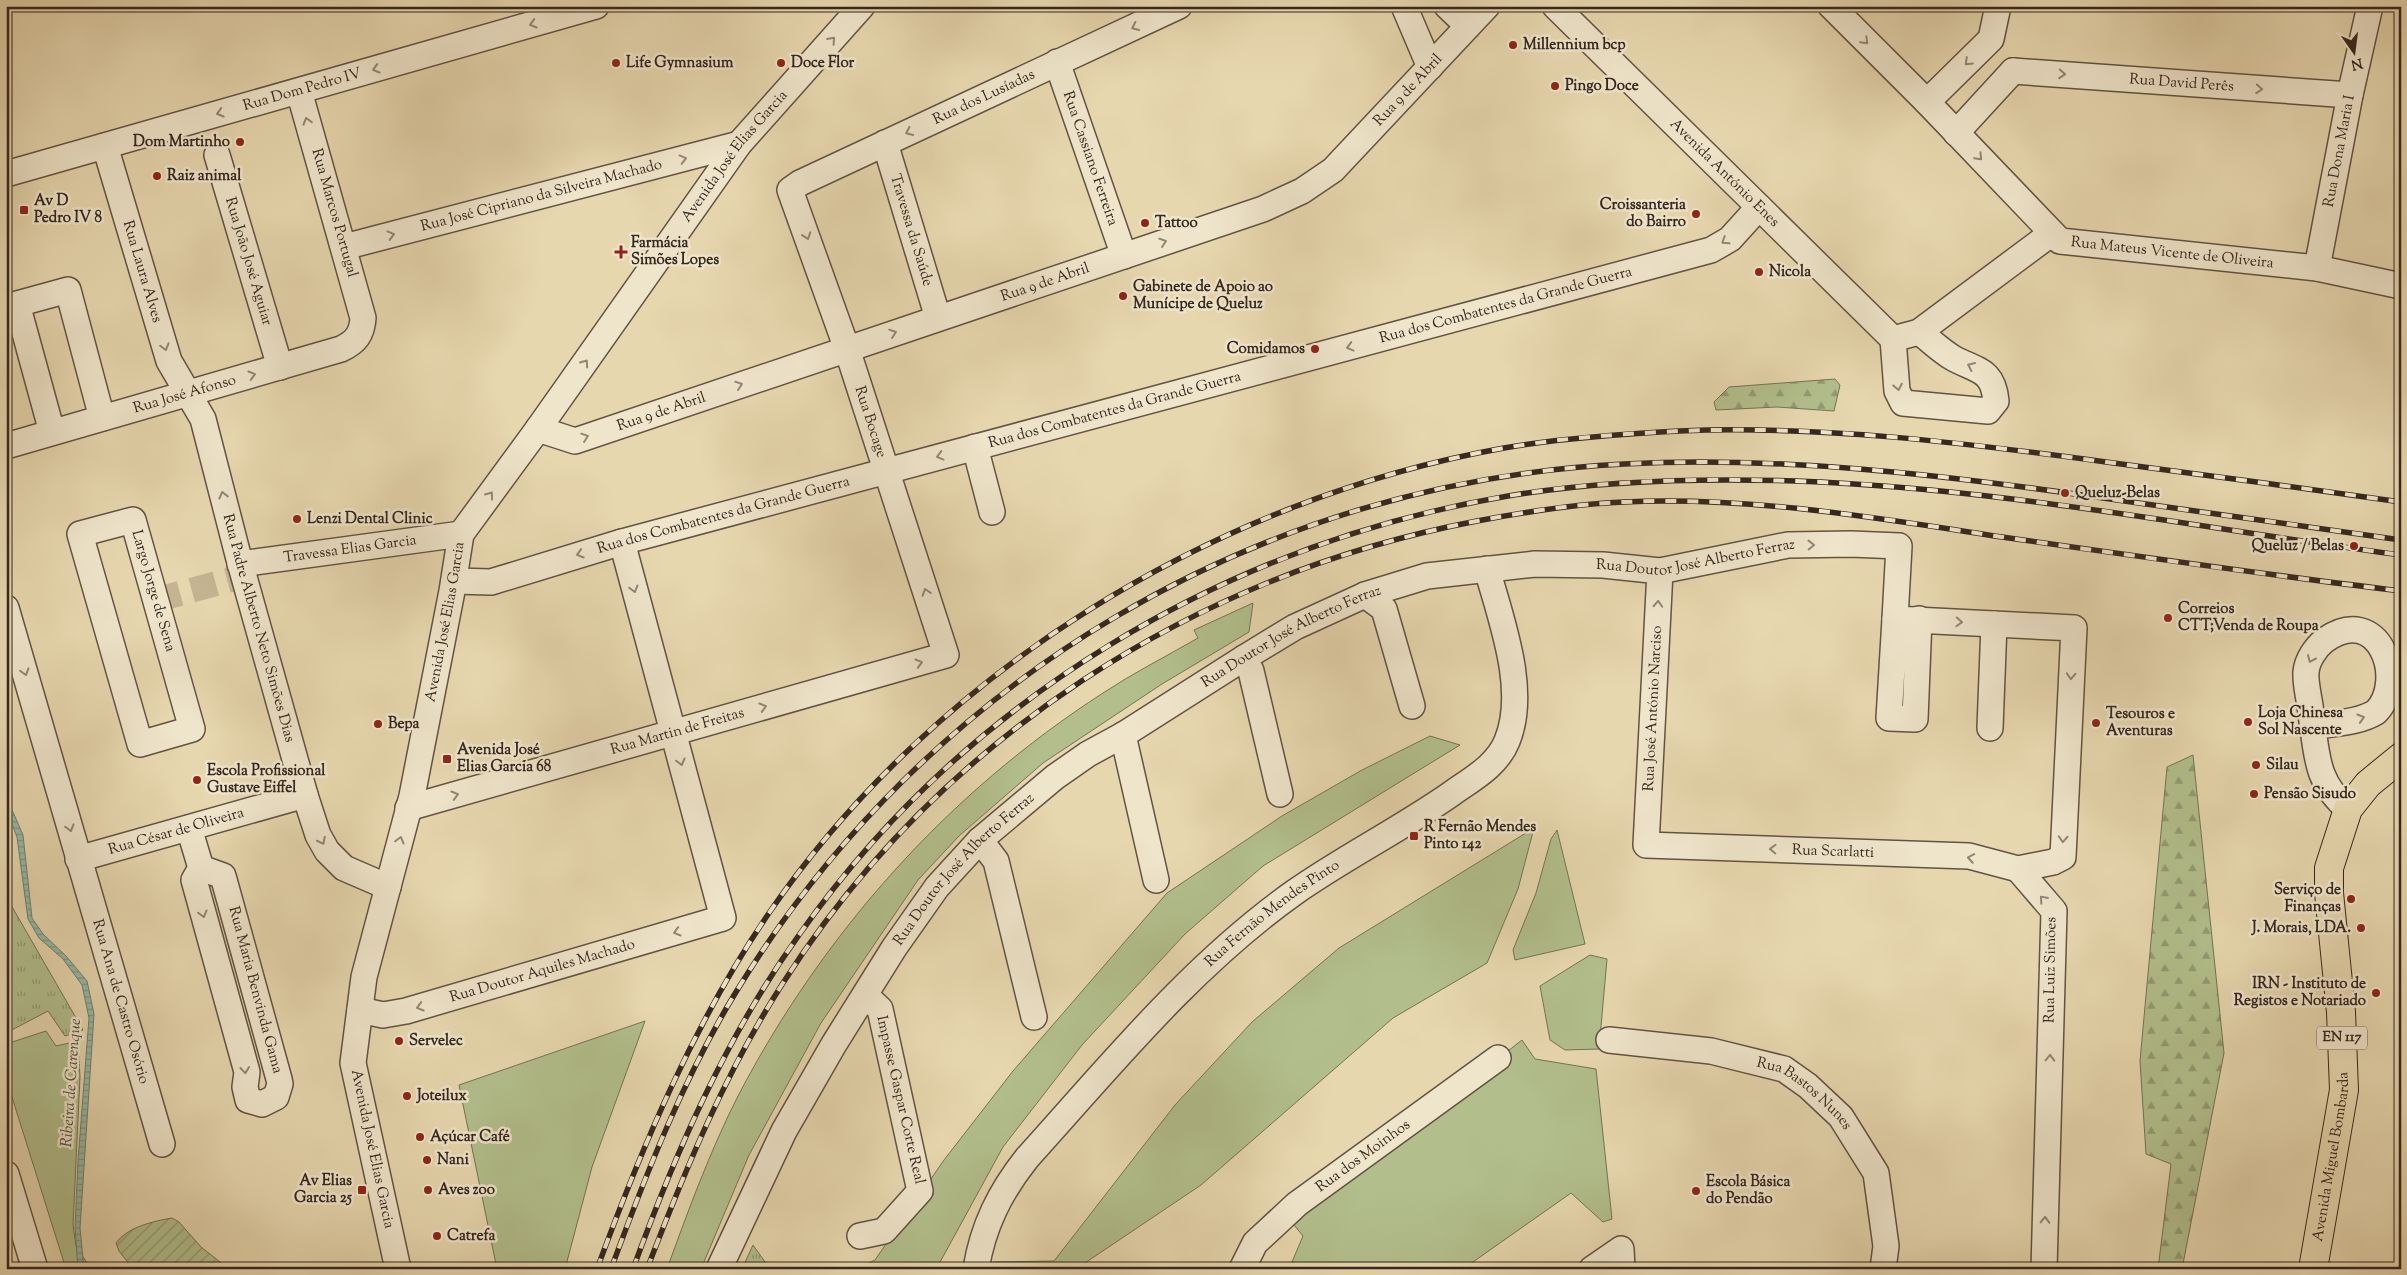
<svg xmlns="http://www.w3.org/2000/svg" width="2407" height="1275" viewBox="0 0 2407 1275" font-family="'Sorts Mill Goudy',serif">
<defs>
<pattern id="forest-firs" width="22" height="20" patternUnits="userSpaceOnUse" patternTransform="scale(1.25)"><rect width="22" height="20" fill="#b2bf8d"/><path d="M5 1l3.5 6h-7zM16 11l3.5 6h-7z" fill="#929b73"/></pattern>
<pattern id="park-tufts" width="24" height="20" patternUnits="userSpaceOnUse" patternTransform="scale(1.25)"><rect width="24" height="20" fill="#b2bf8d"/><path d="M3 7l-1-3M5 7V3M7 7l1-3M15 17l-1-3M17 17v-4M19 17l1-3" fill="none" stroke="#929b73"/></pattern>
<pattern id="garden-furrows" width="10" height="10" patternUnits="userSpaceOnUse" patternTransform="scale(1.25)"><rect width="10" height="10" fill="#b2bf8d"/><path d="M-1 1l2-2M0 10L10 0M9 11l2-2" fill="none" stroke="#929b73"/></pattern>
<pattern id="water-rules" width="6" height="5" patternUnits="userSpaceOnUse" patternTransform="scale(1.25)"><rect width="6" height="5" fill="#97baa8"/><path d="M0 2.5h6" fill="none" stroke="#7c9788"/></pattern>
</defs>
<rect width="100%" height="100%" fill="#e7d7af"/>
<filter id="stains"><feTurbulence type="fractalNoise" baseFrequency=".004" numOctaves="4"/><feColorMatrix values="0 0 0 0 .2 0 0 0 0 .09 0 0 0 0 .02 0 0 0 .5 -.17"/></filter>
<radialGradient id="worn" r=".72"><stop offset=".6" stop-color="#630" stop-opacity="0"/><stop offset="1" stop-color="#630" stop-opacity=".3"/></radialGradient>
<!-- grass -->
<path fill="#b2bf8d" stroke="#747356" d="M1253,603L1249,632L1162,684L1043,763L959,836L918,880L821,1023L749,1155L701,1269H667C688,1211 710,1151 738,1096C823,933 948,793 1103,693C1133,673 1167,656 1198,638L1194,630Z
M1430,736L1460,745L1263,866L1185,934L1082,1045L1003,1147L939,1264L934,1269H856L875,1260L944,1160L1013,1071L1167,893L1282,816L1362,770Z
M1534,828L1518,889L1487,963L1393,1018L1201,1185L1076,1269H994L993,1262L1054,1261L1175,1105L1252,1022L1339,948Z
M1557,830L1585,944L1515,960L1513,950L1536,893L1551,839Z
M1590,955L1607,959L1599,1049L1565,1050L1550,1040L1540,986Z
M645,1021L592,1167L565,1269H497L459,1085Z
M46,1031L56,1046L78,1041L80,1077L73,1225L76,1246L91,1269H66L6,1078V1044Z
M1522,1040L1535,1059L1596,1069L1612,1219L1603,1222L1571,1193L1463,1269H1289L1303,1236L1294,1225L1339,1184Z"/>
<!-- forest -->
<path fill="url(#forest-firs)" stroke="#747356" d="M1835,379L1840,385L1834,411L1777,407L1716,410L1714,402L1729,387Z
M2193,755L2224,1053L2182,1269H2158L2171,1164L2146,1154L2140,1061L2167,767Z"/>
<!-- park -->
<path fill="url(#park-tufts)" stroke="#747356" d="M6,826L12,836L11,905L83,1030L65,1036L48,1011L6,1033Z
M753,1245L770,1269H742Z"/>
<!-- garden -->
<path fill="url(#garden-furrows)" stroke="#747356" d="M172,1218L179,1222L201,1247L229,1269H133L119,1251L116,1243C127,1227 154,1221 172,1218Z"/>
<!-- water -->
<path fill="url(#water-rules)" stroke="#707f71" d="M6,796L23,835L32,918L43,934L66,956L87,981L94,1014L80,1228L84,1269H78L75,1227L78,1161L89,1018L82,985L63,959L39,938L28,919L17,837L6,809Z"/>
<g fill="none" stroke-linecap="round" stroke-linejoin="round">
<!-- minor-tunnel -->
<path stroke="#c4b492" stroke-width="25" stroke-dasharray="25 12" stroke-linecap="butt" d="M156,600L244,576"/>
<!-- minor casing -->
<g stroke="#625343" stroke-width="28">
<g id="minor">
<path d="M1404,6L1430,67"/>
<path d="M1447,6L1468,26"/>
<path id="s1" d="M1555,6L1893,339L1919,332L2052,233"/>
<path id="s2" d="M1831,6L1927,102L2060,241L2317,268L2401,286"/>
<path id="s3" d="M1057,62L1124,256"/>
<path id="s4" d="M2013,71L2350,95"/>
<path d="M1927,102L1991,39L1998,6"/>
<path d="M1956,133L2013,71"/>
<path id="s5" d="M885,143L938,318"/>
<path id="s6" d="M105,146L169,361L203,419L239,559L305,795L318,835L327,851L344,868L388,887"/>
<path id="s7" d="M217,155L280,367"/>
<path id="s8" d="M6,174L596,6"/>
<path id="s9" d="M344,247L739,144"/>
<path id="s10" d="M2317,268L2350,95L2370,6"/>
<path d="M1893,339L1897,391L1903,403L1988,411L1996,401C1993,369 1977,371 1953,358C1941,351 1930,340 1919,332"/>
<path id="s11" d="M538,429L575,441L1263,209L1302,191L1333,170L1487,6"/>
<path d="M52,432L17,304L68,290L102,418"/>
<path id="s12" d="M6,446L341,349C356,342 362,334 363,318L299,91"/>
<path d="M975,447L992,512"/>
<path d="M133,520L192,729L140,744L80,534Z"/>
<path id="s13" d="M240,564L461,534"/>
<path id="s14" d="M454,581L491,582L622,542L1711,250L1730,239L1759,207"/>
<path d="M1365,595L1384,609L1412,706"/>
<path id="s15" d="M6,608L162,1144"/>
<path d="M1895,619L1889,718L1915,719L1919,619"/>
<path d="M1244,658L1251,671L1280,794"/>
<path d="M2313,727C2333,723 2358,723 2376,712C2407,680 2379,602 2325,640C2316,647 2307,660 2306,672C2305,685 2310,700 2311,714C2317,753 2315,782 2348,809"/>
<path d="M1990,728L1994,624"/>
<path d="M1123,735L1156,880"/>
<path id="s16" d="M408,808L946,655L847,349L790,190L800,183L1179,6"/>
<path d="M189,828L201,868L194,880L247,1072L245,1087L248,1100L262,1104L276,1097L280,1084L279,1079L223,876L201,868"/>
<path d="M980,840L996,861L1034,1017"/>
<path id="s17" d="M78,859L305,795"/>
<path d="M2018,869L2054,911L2044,1269"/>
<path id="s18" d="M360,1010L383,1015L406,1011L723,918L622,542"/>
<path id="s19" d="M1609,1040L1711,1051L1784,1069L1808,1086L1841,1117L1876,1173L1886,1246L1883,1269"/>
<path d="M6,1174L35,1269"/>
<path d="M860,1236L884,1231L920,1191L880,1009L866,996"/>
<path id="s20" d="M398,1269L353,1063L364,977L412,796L452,591L461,534L538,429L739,144L862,6"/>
<path id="s21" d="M719,1269L784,1131L834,1044L894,948L937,887L980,840L1055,777L1088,754L1123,735L1244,658L1295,627L1365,595L1427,576L1535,564L1603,565L1660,571L1788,545L1851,544L1899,546L1895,619L2074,628L2063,857L2053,862L2018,869L1969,856L1646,845L1660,571"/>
<path id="s22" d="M976,1269C983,1226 1000,1192 1027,1158C1111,1065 1192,965 1295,892C1345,857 1401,829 1451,794C1472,779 1497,766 1507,741C1528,690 1501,620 1487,569"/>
<path id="s23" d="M1242,1269L1255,1243L1297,1204L1498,1058"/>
<path d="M1592,1269L1621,1249L1622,1269"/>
</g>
</g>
<!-- major casing -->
<g stroke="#36271f" stroke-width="30">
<g id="major">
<path id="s24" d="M2313,1269L2344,1090L2341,1012L2329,893V868L2348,809L2368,784L2401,757"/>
</g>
</g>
<!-- minor -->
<use href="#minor" stroke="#efe5cb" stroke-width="25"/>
<!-- major -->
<use href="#major" stroke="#e7d7af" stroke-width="28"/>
<!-- rail casing -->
<g stroke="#36271f" stroke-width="5.5">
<path id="rail" d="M597,1269C643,1144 694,1023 769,913C935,671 1216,499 1504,448C1561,438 1621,434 1679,431C1822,425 1965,443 2106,462C2204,475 2303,488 2401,502
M611,1269C646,1174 683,1079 736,992C926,680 1258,482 1624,464C1779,456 1935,474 2089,496C2193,511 2297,525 2401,540
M633,1269C676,1151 726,1037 799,935C965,699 1225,544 1508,496C1602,480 1701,478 1796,481C1999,488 2200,528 2401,555
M647,1269C686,1168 724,1075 783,983C939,739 1193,575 1477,521C1525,512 1574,504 1624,502C1750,496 1877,518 2002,537C2135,556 2268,575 2401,591"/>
</g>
<!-- rail -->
<use href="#rail" stroke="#efe5cb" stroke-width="4" stroke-dasharray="11" stroke-linecap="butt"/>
</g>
<!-- one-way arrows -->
<defs><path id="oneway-chevron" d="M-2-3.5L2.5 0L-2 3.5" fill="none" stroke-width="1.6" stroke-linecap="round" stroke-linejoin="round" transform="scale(1.25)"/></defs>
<g stroke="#928675">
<use href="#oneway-chevron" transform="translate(533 24) rotate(164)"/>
<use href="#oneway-chevron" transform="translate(1135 27) rotate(155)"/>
<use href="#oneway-chevron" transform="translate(832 40) rotate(-48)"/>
<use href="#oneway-chevron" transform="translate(1865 41) rotate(45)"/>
<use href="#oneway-chevron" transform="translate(1968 62) rotate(136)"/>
<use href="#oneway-chevron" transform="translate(376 69) rotate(164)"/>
<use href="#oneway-chevron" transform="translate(2062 74) rotate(4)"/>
<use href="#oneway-chevron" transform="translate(2259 89) rotate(4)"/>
<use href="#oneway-chevron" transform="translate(220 113) rotate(164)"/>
<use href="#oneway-chevron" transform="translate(307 121) rotate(-106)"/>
<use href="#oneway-chevron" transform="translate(909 132) rotate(155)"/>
<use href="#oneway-chevron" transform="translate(1979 157) rotate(46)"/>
<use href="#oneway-chevron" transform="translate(683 159) rotate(-15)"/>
<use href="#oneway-chevron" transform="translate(391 235) rotate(-15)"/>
<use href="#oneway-chevron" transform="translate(807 236) rotate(71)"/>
<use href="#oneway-chevron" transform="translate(1725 241) rotate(147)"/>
<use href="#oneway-chevron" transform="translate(1163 242) rotate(-19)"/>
<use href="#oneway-chevron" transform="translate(893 333) rotate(-19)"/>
<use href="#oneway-chevron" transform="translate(165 347) rotate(74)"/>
<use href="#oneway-chevron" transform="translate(1350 347) rotate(165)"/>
<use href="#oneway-chevron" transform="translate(585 363) rotate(-55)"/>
<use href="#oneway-chevron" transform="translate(1971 366) rotate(-155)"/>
<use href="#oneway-chevron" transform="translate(252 375) rotate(-16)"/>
<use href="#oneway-chevron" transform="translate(739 385) rotate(-19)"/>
<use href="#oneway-chevron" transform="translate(1898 387) rotate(79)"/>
<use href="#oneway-chevron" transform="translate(585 437) rotate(-19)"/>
<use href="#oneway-chevron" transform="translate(940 456) rotate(165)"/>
<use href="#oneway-chevron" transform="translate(223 495) rotate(-104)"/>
<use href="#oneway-chevron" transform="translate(490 495) rotate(-54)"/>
<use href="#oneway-chevron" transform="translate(1811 545) rotate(-1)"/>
<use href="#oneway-chevron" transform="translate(580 554) rotate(163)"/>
<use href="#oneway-chevron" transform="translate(634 589) rotate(75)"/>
<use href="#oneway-chevron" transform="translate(926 592) rotate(-108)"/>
<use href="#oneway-chevron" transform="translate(1658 604) rotate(-87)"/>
<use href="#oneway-chevron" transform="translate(1959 622) rotate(3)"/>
<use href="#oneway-chevron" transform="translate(2311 659) rotate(114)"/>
<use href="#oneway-chevron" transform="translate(919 663) rotate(-16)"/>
<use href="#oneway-chevron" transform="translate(25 672) rotate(74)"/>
<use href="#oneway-chevron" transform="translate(2071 676) rotate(93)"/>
<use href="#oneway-chevron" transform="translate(763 707) rotate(-16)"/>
<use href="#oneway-chevron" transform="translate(2361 718) rotate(-17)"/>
<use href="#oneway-chevron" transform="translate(681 762) rotate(75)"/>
<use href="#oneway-chevron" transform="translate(455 795) rotate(-16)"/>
<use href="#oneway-chevron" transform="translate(70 828) rotate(74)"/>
<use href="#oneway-chevron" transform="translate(2063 839) rotate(93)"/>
<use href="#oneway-chevron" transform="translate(400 840) rotate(-75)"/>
<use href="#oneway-chevron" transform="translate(322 841) rotate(63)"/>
<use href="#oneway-chevron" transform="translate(1773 849) rotate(-178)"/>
<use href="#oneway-chevron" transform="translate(1971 858) rotate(-170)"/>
<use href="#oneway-chevron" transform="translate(2043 899) rotate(-131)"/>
<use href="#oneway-chevron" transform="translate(203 914) rotate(75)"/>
<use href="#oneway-chevron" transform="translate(677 932) rotate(164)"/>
<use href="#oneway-chevron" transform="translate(420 1007) rotate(164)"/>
<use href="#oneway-chevron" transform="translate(2050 1058) rotate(-88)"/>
<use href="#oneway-chevron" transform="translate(245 1070) rotate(84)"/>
<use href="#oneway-chevron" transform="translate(2045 1220) rotate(-89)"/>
</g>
<!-- markers -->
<g fill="#8f2418" stroke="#efe5cb" stroke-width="2">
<circle cx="1513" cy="45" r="5"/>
<circle cx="616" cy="63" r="5"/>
<circle cx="781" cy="63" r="5"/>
<circle cx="1555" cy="86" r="5"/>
<circle cx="240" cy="142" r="5"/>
<circle cx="157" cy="176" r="5"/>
<rect x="19" y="205" width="10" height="10" rx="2.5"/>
<circle cx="1696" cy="214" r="5"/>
<circle cx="1145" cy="223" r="5"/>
<path d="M618.5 244.5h5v5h5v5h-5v5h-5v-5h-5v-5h5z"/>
<circle cx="1759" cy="272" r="5"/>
<circle cx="1123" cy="296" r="5"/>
<circle cx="1315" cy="349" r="5"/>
<circle cx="2065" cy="493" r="5"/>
<circle cx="297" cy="519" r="5"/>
<circle cx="2354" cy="546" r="5"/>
<circle cx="2168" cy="618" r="5"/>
<circle cx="2248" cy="722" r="5"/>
<circle cx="2096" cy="723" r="5"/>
<circle cx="378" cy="724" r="5"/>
<rect x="442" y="754" width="10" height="10" rx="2.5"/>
<circle cx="2256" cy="765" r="5"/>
<circle cx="197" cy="780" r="5"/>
<circle cx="2254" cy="794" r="5"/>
<rect x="1409" y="831" width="10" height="10" rx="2.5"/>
<circle cx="2351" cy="899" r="5"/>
<circle cx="2361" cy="928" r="5"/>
<circle cx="2376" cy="993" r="5"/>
<circle cx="399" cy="1041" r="5"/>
<circle cx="407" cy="1096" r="5"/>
<circle cx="420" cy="1137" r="5"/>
<circle cx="427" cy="1160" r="5"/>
<rect x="357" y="1185" width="10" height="10" rx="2.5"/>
<circle cx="428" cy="1190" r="5"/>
<circle cx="1696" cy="1191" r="5"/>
<circle cx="437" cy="1236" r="5"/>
</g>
<g text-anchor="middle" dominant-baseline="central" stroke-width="5" stroke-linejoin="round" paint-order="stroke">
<!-- shield labels -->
<rect fill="#efe5cb" stroke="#6e6053" stroke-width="1" x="2317" y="1026.5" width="50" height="23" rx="4"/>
<g font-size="14" font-weight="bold" fill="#36271f">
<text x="2342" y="1038">EN 117</text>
</g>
<!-- poi labels -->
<g font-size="15" font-weight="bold" fill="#36271f" stroke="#efe5cb" text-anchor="start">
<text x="1523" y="45">Millennium bcp</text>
<text x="626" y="63">Life Gymnasium</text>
<text x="791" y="63">Doce Flor</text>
<text x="1565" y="86">Pingo Doce</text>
<text x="230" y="142" text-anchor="end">Dom Martinho</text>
<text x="167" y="176">Raiz animal</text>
<text x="34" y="201">Av D<tspan x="34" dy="17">Pedro IV 8</tspan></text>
<text x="1686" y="205" text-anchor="end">Croissanteria<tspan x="1686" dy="17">do Bairro</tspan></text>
<text x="1155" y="223">Tattoo</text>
<text x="631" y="243">Farmácia<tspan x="631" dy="17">Simões Lopes</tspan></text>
<text x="1769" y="272">Nicola</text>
<text x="1133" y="287">Gabinete de Apoio ao<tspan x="1133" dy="17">Munícipe de Queluz</tspan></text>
<text x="1305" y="349" text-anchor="end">Comidamos</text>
<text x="2075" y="493">Queluz-Belas</text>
<text x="307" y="519">Lenzi Dental Clinic</text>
<text x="2344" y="546" text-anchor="end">Queluz / Belas</text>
<text x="2178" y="609">Correios<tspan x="2178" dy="17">CTT;Venda de Roupa</tspan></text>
<text x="2258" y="713">Loja Chinesa<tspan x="2258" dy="17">Sol Nascente</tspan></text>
<text x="2106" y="714">Tesouros e<tspan x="2106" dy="17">Aventuras</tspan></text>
<text x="388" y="724">Bepa</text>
<text x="457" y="750">Avenida José<tspan x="457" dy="17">Elias Garcia 68</tspan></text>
<text x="2266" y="765">Silau</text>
<text x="207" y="771">Escola Profissional<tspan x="207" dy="17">Gustave Eiffel</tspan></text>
<text x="2264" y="794">Pensão Sisudo</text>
<text x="1424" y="827">R Fernão Mendes<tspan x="1424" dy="17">Pinto 142</tspan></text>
<text x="2341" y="890" text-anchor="end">Serviço de<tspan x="2341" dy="17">Finanças</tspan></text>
<text x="2351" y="928" text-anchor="end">J. Morais, LDA.</text>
<text x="2366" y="984" text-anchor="end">IRN - Instituto de<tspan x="2366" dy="17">Registos e Notariado</tspan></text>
<text x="409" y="1041">Servelec</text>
<text x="417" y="1096">Joteilux</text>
<text x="430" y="1137">Açúcar Café</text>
<text x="437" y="1160">Nani</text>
<text x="352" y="1181" text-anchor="end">Av Elias<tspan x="352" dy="17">Garcia 25</tspan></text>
<text x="1706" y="1182">Escola Básica<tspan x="1706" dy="17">do Pendão</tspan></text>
<text x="438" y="1190">Aves zoo</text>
<text x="447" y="1236">Catrefa</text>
</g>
<!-- street labels -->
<g font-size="15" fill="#36271f" stroke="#efe5cb">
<text stroke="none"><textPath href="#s4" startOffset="169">Rua David Perês</textPath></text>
<text stroke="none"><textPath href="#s8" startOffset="308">Rua Dom Pedro IV</textPath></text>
<text stroke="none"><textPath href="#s11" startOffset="955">Rua 9 de Abril</textPath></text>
<text stroke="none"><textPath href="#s16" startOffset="1265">Rua dos Lusíadas</textPath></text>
<text stroke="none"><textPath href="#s10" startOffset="119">Rua Dona Maria I</textPath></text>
<text stroke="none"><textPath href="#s20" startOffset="1218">Avenida José Elias Garcia</textPath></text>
<text stroke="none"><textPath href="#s3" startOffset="102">Rua Cassiano Ferreira</textPath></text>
<text stroke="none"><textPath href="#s1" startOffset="238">Avenida António Enes</textPath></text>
<text stroke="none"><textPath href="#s9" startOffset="204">Rua José Cipriano da Silveira Machado</textPath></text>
<text transform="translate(334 213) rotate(74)">Rua Marcos Portugal</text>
<text stroke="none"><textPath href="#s5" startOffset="91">Travessa da Saúde</textPath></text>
<text stroke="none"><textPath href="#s2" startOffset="441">Rua Mateus Vicente de Oliveira</textPath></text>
<text stroke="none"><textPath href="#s7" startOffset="111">Rua João José Aguiar</textPath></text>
<text stroke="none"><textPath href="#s6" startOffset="131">Rua Laura Alves</textPath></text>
<text stroke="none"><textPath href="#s11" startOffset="535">Rua 9 de Abril</textPath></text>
<text stroke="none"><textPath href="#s14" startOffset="1089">Rua dos Combatentes da Grande Guerra</textPath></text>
<text stroke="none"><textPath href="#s12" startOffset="186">Rua José Afonso</textPath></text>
<text stroke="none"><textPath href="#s14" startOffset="684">Rua dos Combatentes da Grande Guerra</textPath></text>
<text stroke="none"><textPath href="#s11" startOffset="130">Rua 9 de Abril</textPath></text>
<text transform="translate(870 422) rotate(72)">Rua Bocage</text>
<text stroke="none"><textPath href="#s14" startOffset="279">Rua dos Combatentes da Grande Guerra</textPath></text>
<text stroke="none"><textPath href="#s13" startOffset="111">Travessa Elias Garcia</textPath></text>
<text stroke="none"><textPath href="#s21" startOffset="1298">Rua Doutor José Alberto Ferraz</textPath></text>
<text transform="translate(153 591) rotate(74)">Largo Jorge de Sena</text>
<text stroke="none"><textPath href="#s20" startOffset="662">Avenida José Elias Garcia</textPath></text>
<text stroke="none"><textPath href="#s6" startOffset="508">Rua Padre Alberto Neto Simões Dias</textPath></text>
<text stroke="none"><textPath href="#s21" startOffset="878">Rua Doutor José Alberto Ferraz</textPath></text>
<text stroke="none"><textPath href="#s21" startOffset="2542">Rua José António Narciso</textPath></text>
<text stroke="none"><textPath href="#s16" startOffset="280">Rua Martin de Freitas</textPath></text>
<text stroke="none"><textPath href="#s17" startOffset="102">Rua César de Oliveira</textPath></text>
<text transform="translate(1833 852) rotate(2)">Rua Scarlatti</text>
<text stroke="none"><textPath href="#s21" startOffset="472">Rua Doutor José Alberto Ferraz</textPath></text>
<text stroke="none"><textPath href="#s22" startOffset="471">Rua Fernão Mendes Pinto</textPath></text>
<text transform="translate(2051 970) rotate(-89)">Rua Luiz Simões</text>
<text stroke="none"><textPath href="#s18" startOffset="189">Rua Doutor Aquiles Machado</textPath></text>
<text transform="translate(255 990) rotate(75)">Rua Maria Benvinda Gama</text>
<text stroke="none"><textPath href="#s15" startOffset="410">Rua Ana de Castro Osório</textPath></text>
<text stroke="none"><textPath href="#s19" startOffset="208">Rua Bastos Nunes</textPath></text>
<text transform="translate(900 1100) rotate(77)">Impasse Gaspar Corte Real</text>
<text transform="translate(372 1149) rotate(78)">Avenida José Elias Garcia</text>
<text stroke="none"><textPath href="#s23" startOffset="168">Rua dos Moinhos</textPath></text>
<text stroke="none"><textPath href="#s24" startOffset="114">Avenida Miguel Bombarda</textPath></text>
</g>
<!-- water labels -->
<g font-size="16" font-style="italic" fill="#4e4c41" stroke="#efe5cb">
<text transform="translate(72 1083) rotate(-86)">Ribeira de Carenque</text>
</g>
</g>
<!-- margin -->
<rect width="2407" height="1275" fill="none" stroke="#e7d7af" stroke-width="25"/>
<rect x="8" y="8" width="2392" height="1260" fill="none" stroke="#36271f" stroke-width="2.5"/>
<rect x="12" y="12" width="2382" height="1250" fill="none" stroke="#36271f"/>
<!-- north arrow -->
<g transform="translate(2354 52) rotate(166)" stroke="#efe5cb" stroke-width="4" paint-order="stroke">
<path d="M0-4L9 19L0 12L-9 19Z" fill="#36271f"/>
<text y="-8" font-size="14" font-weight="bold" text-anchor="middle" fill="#36271f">N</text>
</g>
<rect width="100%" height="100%" filter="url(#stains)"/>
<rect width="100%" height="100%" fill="url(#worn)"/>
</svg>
